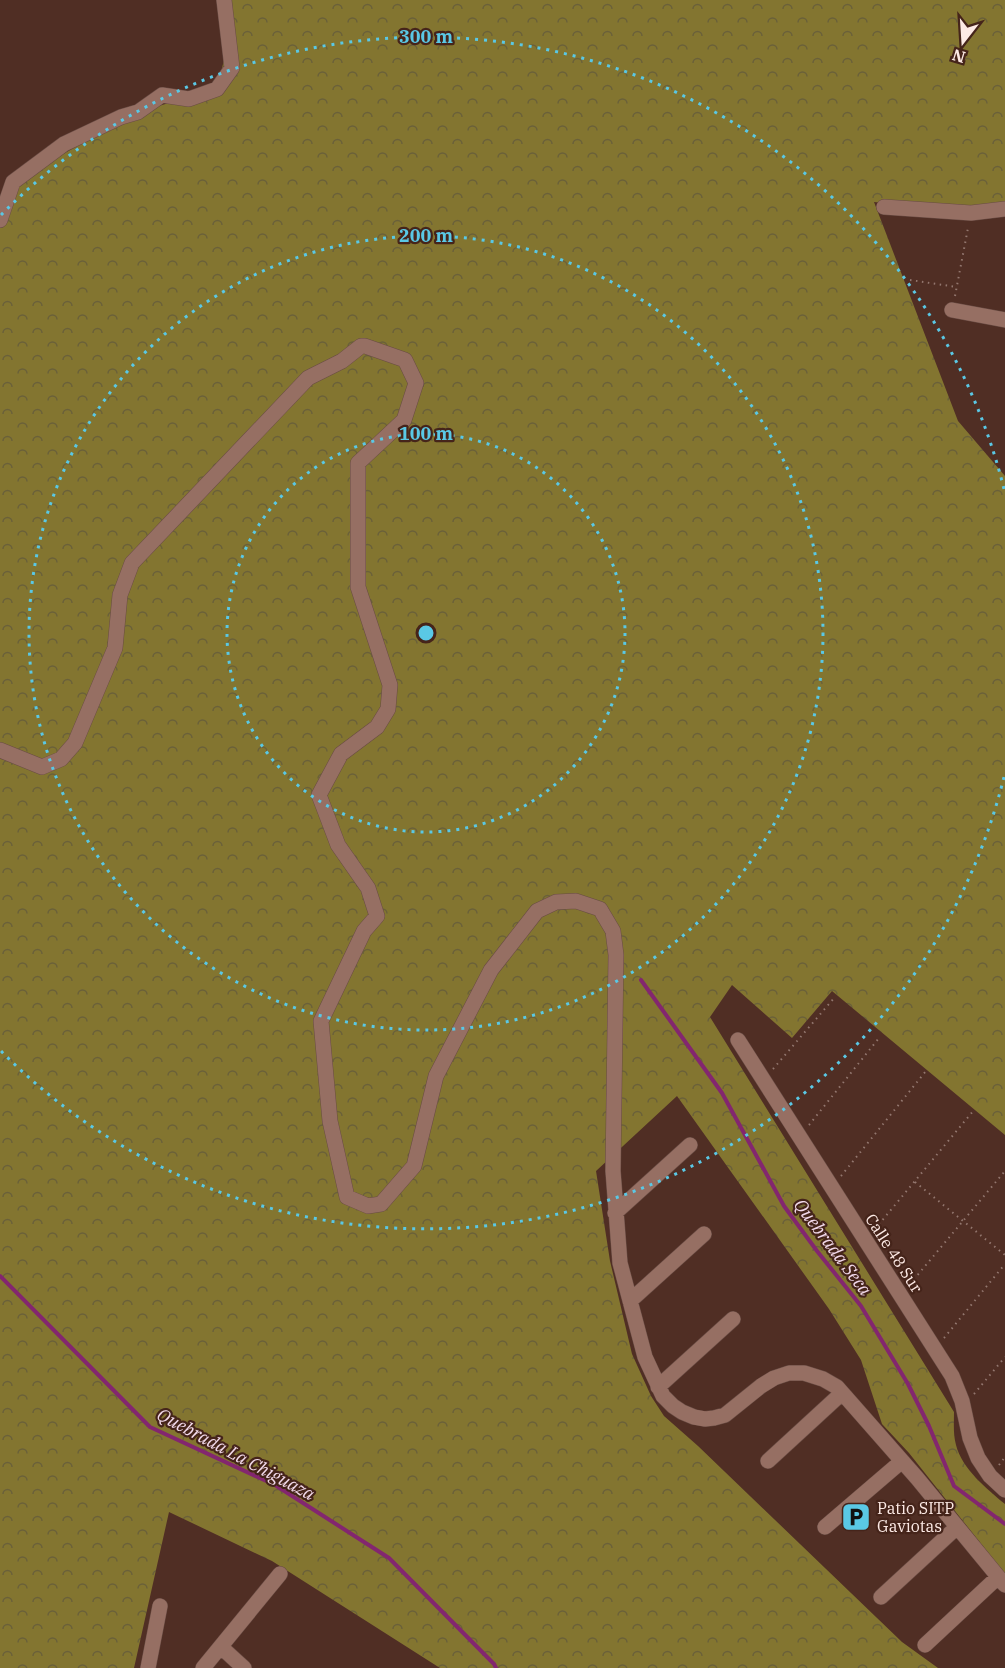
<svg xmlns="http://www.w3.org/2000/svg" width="1005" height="1668" viewBox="0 0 1005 1668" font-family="'IBM Plex Serif',serif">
<defs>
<pattern id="forest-crowns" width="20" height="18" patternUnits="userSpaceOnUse" patternTransform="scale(1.5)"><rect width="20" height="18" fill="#837530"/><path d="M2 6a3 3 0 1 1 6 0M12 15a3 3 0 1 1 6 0" fill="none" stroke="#6a6039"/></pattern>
</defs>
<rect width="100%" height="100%" fill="#502e24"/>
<!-- forest -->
<path fill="url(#forest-crowns)" d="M224,0H1005V202L971,211L874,202L958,421L1005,476V1135L832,991L792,1038L732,985L710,1017L954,1412C954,1423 953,1434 956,1445C962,1469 987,1489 1005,1504V1574L909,1453L882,1424L861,1360L829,1309L677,1096L596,1171L610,1261L632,1354L651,1396L664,1416L698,1446L902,1642L938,1668H440L272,1561L169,1512L134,1668H0V220L13,182L138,112L217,89L229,39Z"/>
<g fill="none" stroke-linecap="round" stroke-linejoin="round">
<!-- stream -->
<path stroke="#83266f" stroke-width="4" d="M641,980L722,1093L784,1206L817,1251L861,1306L908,1384L929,1426L954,1486L1005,1524
M0,1276L150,1427L275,1485L389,1558L494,1664L496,1668"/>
<!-- minor casing -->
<g stroke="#694c44" stroke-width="16">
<path id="minor" d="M884,207L971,213L1005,209
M0,220L13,182L64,144L121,117L138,112L162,95L189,99L217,89L232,68L224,0
M952,310L1005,320
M0,750L42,767L61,759L75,743L115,648L120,595L132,563L308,378L342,361L361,346H365L405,360L416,383L404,420L358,463V587L390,685L388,709L377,727L341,754L319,795L338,845L368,888L377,916L364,931L321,1021L330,1121L347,1197L368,1206L381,1204L414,1166L436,1076L491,970L537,911L556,902L576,901L600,909L613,931L616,955L613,1171L620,1263L645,1357L663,1396L673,1406L682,1412L694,1417L705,1419L714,1418L725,1415L761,1386L774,1378L789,1373H804L823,1379L837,1387L852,1404L917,1478L1005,1585
M738,1040L952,1376L962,1401L970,1438L978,1458L990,1476L1005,1490
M615,1213L690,1145
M630,1301L704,1234
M658,1387L733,1319
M768,1461L842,1393
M825,1527L902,1461
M881,1597L957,1527
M925,1645L998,1577
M221,1647L244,1668
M148,1668L160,1606
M203,1668L280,1574"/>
</g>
<!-- path -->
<path stroke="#93776f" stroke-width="2" stroke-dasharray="1.5 4.5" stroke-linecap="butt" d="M910,280L957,287
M955,296L968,228
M773,1069L835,997
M809,1125L879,1038
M841,1176L926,1071
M915,1182L1005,1255
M875,1229L974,1110
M910,1284L1005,1171
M944,1338L1005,1264
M974,1394L1005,1357
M999,1465L1005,1457"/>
<!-- minor -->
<use href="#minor" stroke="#966f63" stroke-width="15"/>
</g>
<!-- distance rings -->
<g fill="none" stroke="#5ac8e5" stroke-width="3" stroke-dasharray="3 6">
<circle cx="426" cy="633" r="199"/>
<circle cx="426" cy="633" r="397"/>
<path d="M1004 777A596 596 0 0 1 1 1051M1 215A596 596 0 0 1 1004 489"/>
</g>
<!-- icons -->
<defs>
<g id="parking-square" transform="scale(1.5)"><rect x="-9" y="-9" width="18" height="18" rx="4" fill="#5ac8e5" stroke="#45241a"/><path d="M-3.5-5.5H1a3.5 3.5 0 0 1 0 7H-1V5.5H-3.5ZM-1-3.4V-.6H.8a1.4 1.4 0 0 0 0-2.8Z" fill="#111"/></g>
</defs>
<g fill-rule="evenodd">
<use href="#parking-square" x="856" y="1517"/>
</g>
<g text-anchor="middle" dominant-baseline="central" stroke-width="4.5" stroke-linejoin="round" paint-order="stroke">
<!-- street labels -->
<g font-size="16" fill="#fdeae5" stroke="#45241a">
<text transform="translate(894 1253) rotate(57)">Calle 48 Sur</text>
</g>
<!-- poi labels -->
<g font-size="16" fill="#fdeae5" stroke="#45241a" text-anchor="start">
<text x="877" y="1508">Patio SITP<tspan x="877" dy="18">Gaviotas</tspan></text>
</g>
<!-- water labels -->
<g font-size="18" font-style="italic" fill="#f2d9ea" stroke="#45241a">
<text transform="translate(833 1247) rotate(53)">Quebrada Seca</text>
<text transform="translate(236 1454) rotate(28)">Quebrada La Chiguaza</text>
</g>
</g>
<circle cx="426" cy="633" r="9" fill="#5ac8e5" stroke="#45241a" stroke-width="3"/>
<g font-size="18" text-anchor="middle" font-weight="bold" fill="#5ac8e5" stroke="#45241a" stroke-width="4.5" stroke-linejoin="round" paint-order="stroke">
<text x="426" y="43">300 m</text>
<text x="426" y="242">200 m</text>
<text x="426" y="440">100 m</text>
</g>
<!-- north arrow -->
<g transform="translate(963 42) rotate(197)" stroke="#45241a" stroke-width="4.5" paint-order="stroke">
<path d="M0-4.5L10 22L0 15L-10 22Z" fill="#fdeae5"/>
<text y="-9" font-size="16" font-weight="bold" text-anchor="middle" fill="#fdeae5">N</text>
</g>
</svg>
